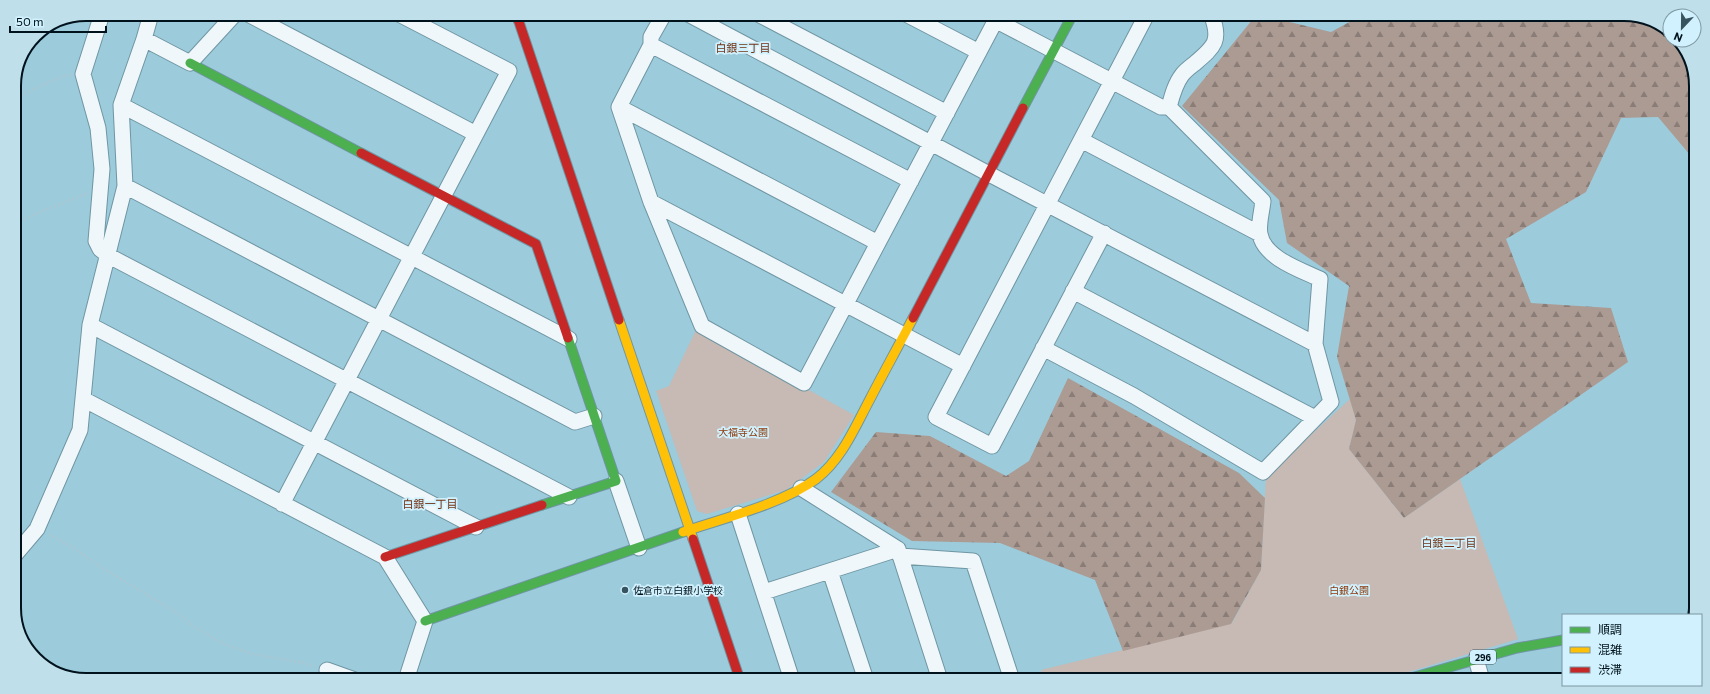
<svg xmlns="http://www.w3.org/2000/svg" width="1710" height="694" viewBox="0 0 1710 694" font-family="Commissioner,'Noto Sans JP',sans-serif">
<defs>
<pattern id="forest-firs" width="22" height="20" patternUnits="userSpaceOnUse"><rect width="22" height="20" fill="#ac9b93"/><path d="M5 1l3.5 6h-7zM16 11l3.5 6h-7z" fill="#8a7d77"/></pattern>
</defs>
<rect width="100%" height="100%" fill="#9ccbdc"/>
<!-- green -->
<path fill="#c7b9b3" d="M697,328L854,415L824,462L786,490L707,514L697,511L656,391L669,386Z
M1350,399L1356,420L1349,449L1404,518L1460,479L1518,639L1382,680H1044L1041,670L1232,623L1261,570L1266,476Z"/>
<!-- forest -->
<path fill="url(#forest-firs)" d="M1257,14L1331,32L1364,14H1624L1651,19L1670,35V40H1676L1684,46L1696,82V162L1658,117L1621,118L1586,192L1506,239L1531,303L1611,308L1628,362L1404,518L1349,449L1356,420L1337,357L1349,286L1287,243L1279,200L1182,106Z
M1068,378L1239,473L1265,498L1261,570L1231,624L1123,651L1095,580L1000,543L912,541L831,492L876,432L930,436L1006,476L1029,461Z"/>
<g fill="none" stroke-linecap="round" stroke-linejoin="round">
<!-- street casing -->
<g stroke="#6f96a3" stroke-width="17">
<path id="street" d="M102,14L83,74L98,128L102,169L96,241L100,249L109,256L569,497
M248,14L476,134
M664,14L651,37V45L619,107L651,202L702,326L804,383L999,14
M688,14L989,174L1315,344
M758,14L947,113
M906,14L979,52
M995,20L1161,107H1169C1172,96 1175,84 1182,75C1185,71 1190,67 1194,64C1214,47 1222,41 1211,14
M144,39L151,14
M651,45L911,181
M121,105L569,339
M619,107L878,243
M1081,140L1260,234
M125,186L575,422L594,416
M651,202L963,366
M1104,233L992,446L936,417L1147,14
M1073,291L1315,418
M90,325L476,527
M1043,348L1134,396L1263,472L1331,402L1315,344L1320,279C1301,270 1264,258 1260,234C1258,225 1262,211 1263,201L1169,107
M83,399L385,557L425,621L406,680
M616,481L639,548
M801,488L898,549L940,680
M282,504L509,71L399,14
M738,514L792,680
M14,556L37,529L80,430L90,325L125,186L121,105L144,39L190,63L235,14
M900,556L973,561L1012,680
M830,571L866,680
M764,592L898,549
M1476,659L1482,680
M329,680L327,670L355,680"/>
</g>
<!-- fast casing -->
<g stroke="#6f96a3" stroke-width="11">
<path id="fast" d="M190,63L361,153
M1023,108L1073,14
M542,505L616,481L568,338
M1692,615L1696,602
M425,621L683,532
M1404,680L1517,648L1563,640"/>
</g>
<!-- slow casing -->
<g stroke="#6f96a3" stroke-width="11">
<path id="slow" d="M619,320L693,539
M683,532C724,518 782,504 816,479C842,459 855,427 870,399C884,372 899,345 913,318"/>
</g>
<!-- jam casing -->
<g stroke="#6f96a3" stroke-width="11">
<path id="jam" d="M515,14L519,22L619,320
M361,153L536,244L568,338
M913,318L1023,108
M693,539L740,680
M385,557L542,505"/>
</g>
<!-- path -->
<path stroke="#b6c3c8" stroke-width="2.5" stroke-dasharray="1 3" stroke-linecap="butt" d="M14,98L63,76L71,75
M14,224L35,214L88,193
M49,535L71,546L99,566L179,614L193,626L220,642L248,653L304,663L315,666"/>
<!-- street -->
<use href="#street" stroke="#f0f7fa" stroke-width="15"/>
<!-- fast -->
<use href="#fast" stroke="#4caf50" stroke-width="9"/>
<!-- slow -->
<use href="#slow" stroke="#ffc107" stroke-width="9"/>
<!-- jam -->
<use href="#jam" stroke="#c62828" stroke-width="9"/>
</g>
<!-- markers -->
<circle fill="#37535f" stroke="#d0f1fd" stroke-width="1.5" cx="625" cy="590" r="4"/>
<g text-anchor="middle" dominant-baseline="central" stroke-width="3.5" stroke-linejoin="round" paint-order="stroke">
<!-- shield labels -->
<rect fill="#d0f1fd" stroke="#3e5660" stroke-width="1" x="1470" y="650" width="26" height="14" rx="3"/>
<g font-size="9" font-weight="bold" fill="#00131c">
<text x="1483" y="657">296</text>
</g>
<!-- park labels -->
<g font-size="10" fill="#8c3708" stroke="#d0f1fd">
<text x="743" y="432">大福寺公園</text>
<text x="1349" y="590">白銀公園</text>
</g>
<!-- poi labels -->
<g font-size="10" fill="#00131c" stroke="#d0f1fd" text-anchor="start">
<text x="633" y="590">佐倉市立白銀小学校</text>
</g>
<!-- neighbourhood labels -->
<g font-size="11" fill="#723213" stroke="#d0f1fd">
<text x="743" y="47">白銀三丁目</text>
<text x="430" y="503">白銀一丁目</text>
<text x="1449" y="542">白銀二丁目</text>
</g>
</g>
<!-- crop -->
<path d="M0 0H1710V694H0ZM86 21H1624A65 65 0 0 1 1689 86V608A65 65 0 0 1 1624 673H86A65 65 0 0 1 21 608V86A65 65 0 0 1 86 21Z" fill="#bfdfeb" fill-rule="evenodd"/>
<path fill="none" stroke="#00131c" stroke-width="2" d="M86 21H1624A65 65 0 0 1 1689 86V608A65 65 0 0 1 1624 673H86A65 65 0 0 1 21 608V86A65 65 0 0 1 86 21Z"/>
<!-- legend -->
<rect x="1562" y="614" width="140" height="72" fill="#d0f1fd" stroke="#7d98a3"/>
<rect x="1570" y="627" width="20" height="6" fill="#4caf50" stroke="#7d98a3"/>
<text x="1598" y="634" font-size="12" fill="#00131c">順調</text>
<rect x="1570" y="647" width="20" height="6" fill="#ffc107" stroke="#7d98a3"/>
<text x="1598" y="654" font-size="12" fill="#00131c">混雑</text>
<rect x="1570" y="667" width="20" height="6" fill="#c62828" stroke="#7d98a3"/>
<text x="1598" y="674" font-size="12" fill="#00131c">渋滞</text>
<!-- north arrow -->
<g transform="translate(1682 28) rotate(202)"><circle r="19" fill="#d0f1fd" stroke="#7d98a3"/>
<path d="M0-3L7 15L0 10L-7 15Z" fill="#37535f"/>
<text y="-6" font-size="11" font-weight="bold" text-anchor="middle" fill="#00131c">N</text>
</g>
<!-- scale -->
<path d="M10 26v6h96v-6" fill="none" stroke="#00131c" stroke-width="2"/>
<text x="16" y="26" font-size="12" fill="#00131c" stroke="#d0f1fd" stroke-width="3" paint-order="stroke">50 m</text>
</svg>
